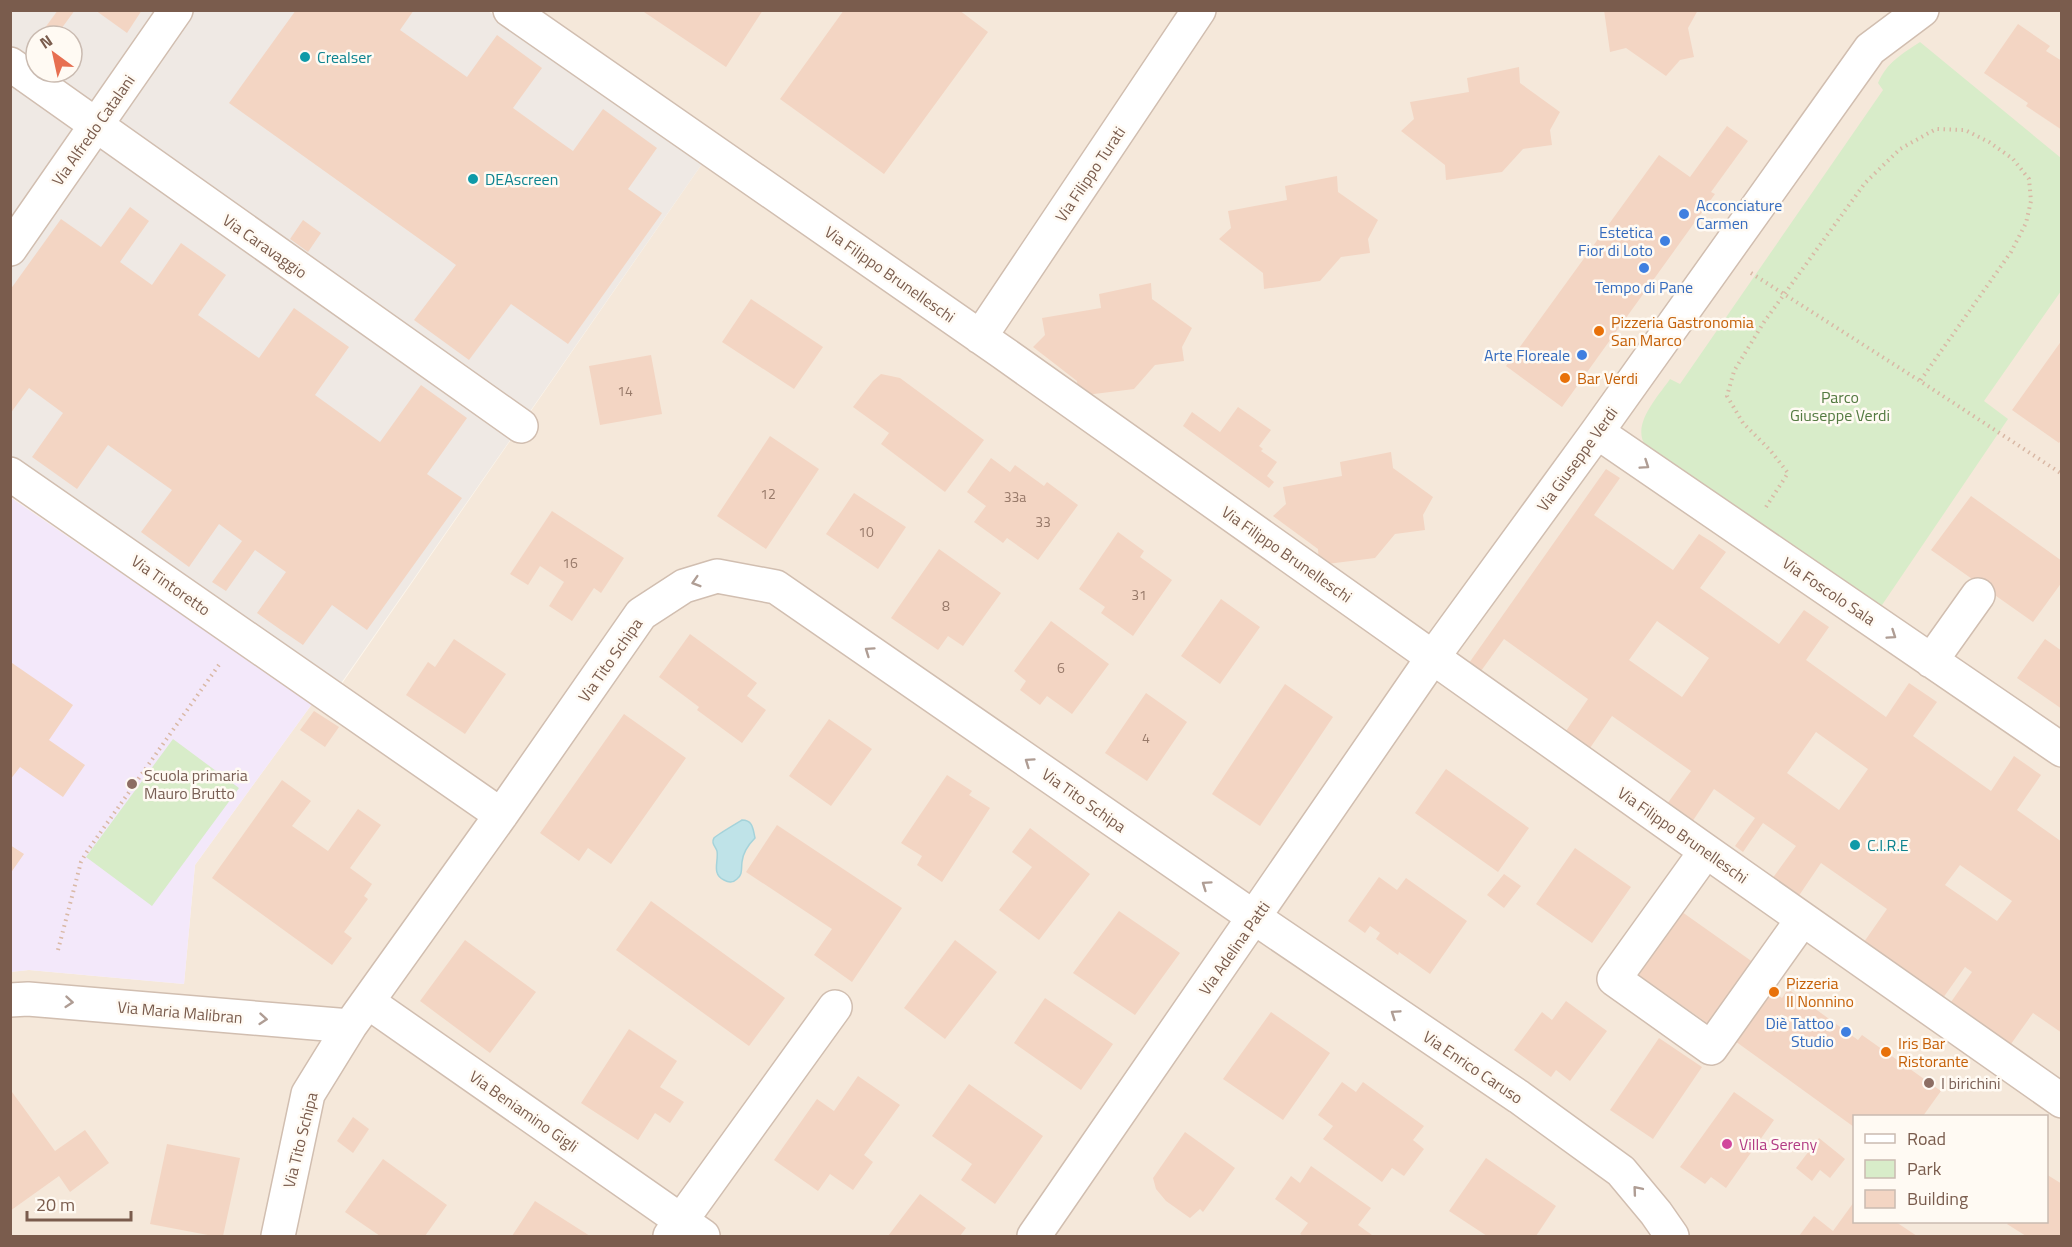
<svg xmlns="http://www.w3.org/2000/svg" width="2072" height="1247" viewBox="0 0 2072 1247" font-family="'Titillium Web',sans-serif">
<rect width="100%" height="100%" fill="#fdf6ec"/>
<!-- residential -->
<path fill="#f5e8da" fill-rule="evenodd" d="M529,11H2061V1092Z
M704,161L2061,1117V1236H11L10,972L29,970L184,984L195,865L312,704L323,711ZM1854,1116H2046V1222H1854Z"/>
<!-- industrial -->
<path fill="#efe9e4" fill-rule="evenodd" d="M11,11H488L704,161L335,692L11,465ZM36,36H72V72H36Z"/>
<!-- education -->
<path fill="#f3e8fa" d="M10,497L312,704L195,865L184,984L29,970L11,972Z"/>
<!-- green -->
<path fill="#d8ecc9" d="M1920,42L2061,158V291L1984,401L2008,419L1880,608L1649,451C1647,447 1643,443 1642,438C1637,418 1660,394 1670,379L1680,384L1883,90L1878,83C1887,62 1902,54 1920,42Z
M173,739L239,788L152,906L86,857Z"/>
<!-- water -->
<path fill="#bfe3e8" stroke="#a5d3da" stroke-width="1.5" d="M742,820C753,820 753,829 755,838C748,845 743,852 742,862C741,869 743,874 737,879C733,883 729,883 724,880C711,874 719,861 717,851C715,846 711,843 714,838C715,836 737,823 742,820Z"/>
<!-- building -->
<path fill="#f3d5c3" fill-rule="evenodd" d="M58,10H75L56,36H39Z
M95,10H142L127,33Z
M296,10H414L400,30L467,77L497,35L542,68L513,108L549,134L573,151L603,109L657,148L628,189L662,213L568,344L511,304L469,360L414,320L456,265L229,103Z
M641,10H763L726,67Z
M844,10H959L988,32L884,174L780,99Z
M1604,10H1698L1688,28L1694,57L1680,60L1666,76L1626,48L1610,52Z
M2018,24L2050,46L2046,51L2062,61V130L2026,106L2028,103L1984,73Z
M1519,67L1520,83L1560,112L1550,130L1552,145L1523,149L1502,172L1446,180L1445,165L1401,131L1414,119L1410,102L1469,92L1467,78Z
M1727,126L1748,141L1711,192L1715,194L1562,407L1506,366L1659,155L1690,177Z
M1337,176L1338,192L1378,220L1368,239L1370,253L1341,257L1320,281L1264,289L1263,273L1219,239L1231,228L1228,211L1287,200L1285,186Z
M130,207L149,221L120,262L152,285L181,243L226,275L198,315L259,358L294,308L349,347L315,395L380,442L421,385L467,418L427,474L462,498L367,630L332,605L303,645L281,630L257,613L286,572L255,550L226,591L212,582L242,541L219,524L189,567L141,532L172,490L108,445L77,489L32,457L63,413L29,388L10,414V290L61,219L101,247Z
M303,220L321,233L308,252L290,239Z
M1151,283L1152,299L1192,328L1182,347L1184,361L1155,365L1134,389L1078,396L1077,381L1033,347L1045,335L1042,318L1101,308L1099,294Z
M751,299L823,347L794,389L722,342Z
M2062,340V439L2059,443L2012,410Z
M651,355L662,414L600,425L589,366Z
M881,374L900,378L984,440L945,492L881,444L889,433L853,407L873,381Z
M1238,407L1271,430L1259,446L1263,449L1261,451L1277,462L1267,476L1274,482L1269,488L1183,426L1192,412L1220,432Z
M770,436L819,469L766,549L717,516Z
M1391,452L1393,468L1433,497L1423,515L1425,530L1395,534L1375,558L1319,565L1318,549L1273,516L1286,504L1283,487L1342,476L1340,462Z
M991,458L1010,472L1015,465L1044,486L1047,482L1078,505L1038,560L1007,538L1003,543L974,522L986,506L967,492Z
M1606,469L1620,478L1594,515L1673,570L1699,534L1712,542L1726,552L1700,588L1779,644L1804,610L1829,627L1806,660L1886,717L1909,683L1937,702L1913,736L1991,791L2014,756L2041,775L2017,810L2062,842V1033L2033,1013L2011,1044L1951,1002L1972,972L1965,967L1943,998L1864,942L1887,909L1821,863L1798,897L1772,879L1796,846L1763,823L1743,852L1735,846L1755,818L1714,789L1692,822L1667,804L1691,771L1612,716L1590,748L1566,731L1588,699L1504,639L1481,671L1469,663ZM1657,621L1709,658L1682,697L1629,660ZM1816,732L1868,769L1839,810L1787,773ZM1960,865L2012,901L1997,921L1945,885Z
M854,493L906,527L878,569L826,534Z
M1971,496L2062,561V582L2033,622L1931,550Z
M552,511L624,558L601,593L594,588L572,621L549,606L564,582L540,566L528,585L510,574Z
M1118,532L1144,551L1140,557L1172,580L1133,636L1101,613L1105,607L1079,589Z
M939,549L1001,593L963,646L948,636L938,650L891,618Z
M1221,599L1260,627L1220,684L1181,656Z
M1051,621L1109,664L1072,714L1047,696L1040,705L1020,690L1026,681L1014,671Z
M690,634L757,683L747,696L766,710L742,743L697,710L699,707L659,677Z
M454,639L506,674L465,734L406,695L428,662L435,667Z
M2045,639L2062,651V709L2017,678Z
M12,663L73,705L49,740L85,765L63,797L20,767L10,780Z
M1285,684L1333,717L1260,826L1212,794Z
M1146,693L1187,722L1147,781L1105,753Z
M314,711L339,727L325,747L300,730Z
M624,714L686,758L611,864L588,848L579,861L540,833Z
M829,719L872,749L831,806L789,776Z
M1446,769L1529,828L1498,872L1415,813Z
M947,775L972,791L969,795L990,808L942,882L917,865L922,856L901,843Z
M282,780L311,801L292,826L328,851L358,809L381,825L350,868L372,884L364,896L368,899L344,932L352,938L332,965L212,878Z
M777,825L902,908L852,982L814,955L832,929L746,872Z
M1030,828L1090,874L1039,940L999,910L1032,867L1012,852Z
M10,845L24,854L10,874Z
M1575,848L1631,887L1592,943L1536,904Z
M1504,874L1521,886L1504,908L1487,895Z
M1379,877L1397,890L1406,878L1467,921L1430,974L1399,952L1398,955L1376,939L1380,933L1370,926L1365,933L1348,921Z
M651,901L785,998L749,1046L616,950Z
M1675,907L1757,965L1713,1027L1631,970Z
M1119,911L1180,953L1135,1015L1073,973Z
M465,940L536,992L490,1053L420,1001Z
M955,940L997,972L945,1039L904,1008Z
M1765,986L1782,998L1788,989L1858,1040L1862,1035L1941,1091L1923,1116H1854V1127L1728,1036Z
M1045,998L1113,1044L1081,1090L1014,1043Z
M1566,1001L1607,1031L1570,1081L1556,1070L1551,1077L1514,1050L1542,1012L1552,1020Z
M1271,1012L1330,1053L1283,1120L1223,1079Z
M629,1029L677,1061L660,1087L684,1102L670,1123L655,1113L638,1140L581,1103Z
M1659,1038L1702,1067L1653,1139L1610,1110Z
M858,1076L900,1105L864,1155L873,1162L853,1190L830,1174L818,1191L774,1160L817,1099L834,1111Z
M1342,1082L1356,1092L1363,1082L1424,1126L1413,1140L1424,1149L1404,1176L1392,1168L1382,1182L1323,1139L1333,1126L1318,1115Z
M969,1084L1043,1136L995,1204L961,1180L972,1164L932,1136Z
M12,1092L55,1151L85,1130L109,1163L70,1192L59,1176L10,1211Z
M1734,1092L1774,1120L1726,1188L1711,1177L1705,1184L1680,1167Z
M353,1117L369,1129L353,1153L337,1141Z
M1185,1132L1235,1168L1203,1212L1200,1209L1190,1218L1166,1201L1156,1189L1153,1178Z
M1819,1138L1845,1159L1830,1178L1820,1170L1812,1181L1796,1168Z
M167,1144L240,1158L223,1236H213L150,1224Z
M1486,1158L1556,1206L1536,1236H1487L1449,1211Z
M383,1159L447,1205L425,1236H380L345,1212Z
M1311,1166L1371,1208L1358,1225L1372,1235L1371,1236H1303L1300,1234L1308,1223L1275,1199L1291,1176L1300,1183Z
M2046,1174L2062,1184V1236H2026L2007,1224L2009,1222H2046Z
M920,1194L966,1228L960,1236H888Z
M535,1201L590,1236H512Z
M1854,1202V1222H1896L1917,1236H1799L1814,1216L1833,1231Z"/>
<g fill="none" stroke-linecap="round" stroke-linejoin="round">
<!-- minor casing -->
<g stroke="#d1beb0" stroke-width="36">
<path id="minor" d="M510,10L1002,352L1706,851L2062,1101
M10,64L521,426
M10,249L176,10
M980,337L1199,10
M1597,432L2062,750
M10,474L501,815
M1931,661L1978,595
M1706,851L1614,979L1711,1048L1802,920
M10,1000L28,999L350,1026
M368,1002L703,1236
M278,1236L308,1094L350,1026L501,815L641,614L684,586L717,576L776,587L1255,918L1519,1097L1621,1171L1656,1213L1672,1236
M670,1236L835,1007
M1034,1236L1433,657L1597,432L1870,49L1922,10"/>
</g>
<!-- path -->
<path stroke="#d9b8a5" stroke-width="4" stroke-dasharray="1.5 4.5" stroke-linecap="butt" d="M1751,273L1920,381
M1766,507L1788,473L1770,450L1743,423L1727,396L1734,371L1764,322L1865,183L1900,149L1936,129L1965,130L1989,142L2013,159L2029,179L2031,201L2026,223L2011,252L1920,381L2062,474
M58,950L81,862L86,853L221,662"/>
<!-- minor -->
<use href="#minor" stroke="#fff" stroke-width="33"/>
</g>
<!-- one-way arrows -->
<defs><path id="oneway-chevron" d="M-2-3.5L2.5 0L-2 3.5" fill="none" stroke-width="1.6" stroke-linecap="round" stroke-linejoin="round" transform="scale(1.5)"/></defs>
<g stroke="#af9d94">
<use href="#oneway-chevron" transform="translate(1645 465) rotate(34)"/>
<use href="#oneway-chevron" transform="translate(696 582) rotate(163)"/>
<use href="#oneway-chevron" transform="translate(1892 635) rotate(34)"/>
<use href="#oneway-chevron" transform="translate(869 651) rotate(-145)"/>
<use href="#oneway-chevron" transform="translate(1029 762) rotate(-145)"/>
<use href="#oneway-chevron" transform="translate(1206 885) rotate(-145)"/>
<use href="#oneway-chevron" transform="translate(69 1002) rotate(5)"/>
<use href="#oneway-chevron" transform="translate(1395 1014) rotate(-146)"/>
<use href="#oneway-chevron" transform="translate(263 1019) rotate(5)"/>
<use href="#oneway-chevron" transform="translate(1637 1190) rotate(-130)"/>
</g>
<!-- markers -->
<g fill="#0f9aa8" stroke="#fffaf3" stroke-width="2">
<circle cx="305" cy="57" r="6"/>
<circle cx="473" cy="179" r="6"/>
<circle cx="1855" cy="845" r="6"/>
</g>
<g fill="#3f7fe0" stroke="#fffaf3" stroke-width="2">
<circle cx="1684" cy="214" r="6"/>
<circle cx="1665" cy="241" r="6"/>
<circle cx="1644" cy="268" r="6"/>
<circle cx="1582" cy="355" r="6"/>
<circle cx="1846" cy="1032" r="6"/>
</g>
<g fill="#e8710a" stroke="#fffaf3" stroke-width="2">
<circle cx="1599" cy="331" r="6"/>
<circle cx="1565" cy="378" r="6"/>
<circle cx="1774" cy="992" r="6"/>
<circle cx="1886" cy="1052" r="6"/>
</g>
<g fill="#8d6e63" stroke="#fffaf3" stroke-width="2">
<circle cx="132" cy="784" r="6"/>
<circle cx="1929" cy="1083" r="6"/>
</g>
<circle fill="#d1479c" stroke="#fffaf3" stroke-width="2" cx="1727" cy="1144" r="6"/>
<g text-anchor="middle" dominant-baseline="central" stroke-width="5" stroke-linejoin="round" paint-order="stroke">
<!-- number labels -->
<g font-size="14" fill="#987a6a">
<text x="625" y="390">14</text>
<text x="768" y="493">12</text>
<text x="1015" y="496">33a</text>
<text x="1043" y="521">33</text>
<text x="866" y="531">10</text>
<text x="570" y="562">16</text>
<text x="1139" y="594">31</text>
<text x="946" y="605">8</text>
<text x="1061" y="667">6</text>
<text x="1146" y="737">4</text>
</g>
<!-- culture labels -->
<g font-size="16" fill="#0d838f" stroke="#fffaf3" text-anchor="start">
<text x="317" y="57">Crealser</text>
<text x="485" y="179">DEAscreen</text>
<text x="1867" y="845">C.I.R.E</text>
</g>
<!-- street labels -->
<g font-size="16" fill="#7a5c4d" stroke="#fffaf3">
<text transform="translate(93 130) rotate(-55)">Via Alfredo Catalani</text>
<text transform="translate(1090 174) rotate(-56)">Via Filippo Turati</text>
<text transform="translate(265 246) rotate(35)">Via Caravaggio</text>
<text transform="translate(890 274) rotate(35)">Via Filippo Brunelleschi</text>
<text transform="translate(1577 459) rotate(-54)">Via Giuseppe Verdi</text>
<text transform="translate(1287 554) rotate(35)">Via Filippo Brunelleschi</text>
<text transform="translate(171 585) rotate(35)">Via Tintoretto</text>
<text transform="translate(1829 591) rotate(34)">Via Foscolo Sala</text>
<text transform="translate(610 660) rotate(-55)">Via Tito Schipa</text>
<text transform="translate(1084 800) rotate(35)">Via Tito Schipa</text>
<text transform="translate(1683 835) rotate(35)">Via Filippo Brunelleschi</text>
<text transform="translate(1234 948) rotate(-55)">Via Adelina Patti</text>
<text transform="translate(180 1012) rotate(5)">Via Maria Malibran</text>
<text transform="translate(1473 1067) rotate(34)">Via Enrico Caruso</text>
<text transform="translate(524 1111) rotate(35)">Via Beniamino Gigli</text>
<text transform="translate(300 1140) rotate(-76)">Via Tito Schipa</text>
</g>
<!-- shop labels -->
<g font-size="16" fill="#366cbe" stroke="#fffaf3" text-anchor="end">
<text x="1696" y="205" text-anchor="start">Acconciature<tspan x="1696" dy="18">Carmen</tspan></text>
<text x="1653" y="232">Estetica<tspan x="1653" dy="18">Fior di Loto</tspan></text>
<text x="1644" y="287" text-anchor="middle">Tempo di Pane</text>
<text x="1570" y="355">Arte Floreale</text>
<text x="1834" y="1023">Diè Tattoo<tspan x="1834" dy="18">Studio</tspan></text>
</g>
<!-- food labels -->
<g font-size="16" fill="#c56008" stroke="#fffaf3" text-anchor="start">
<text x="1611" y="322">Pizzeria Gastronomia<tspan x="1611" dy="18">San Marco</tspan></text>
<text x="1577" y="378">Bar Verdi</text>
<text x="1786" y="983">Pizzeria<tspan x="1786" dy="18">Il Nonnino</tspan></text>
<text x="1898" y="1043">Iris Bar<tspan x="1898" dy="18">Ristorante</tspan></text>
</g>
<!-- park labels -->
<g font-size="16" fill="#537a41" stroke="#fffaf3">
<text x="1840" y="397">Parco<tspan x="1840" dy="18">Giuseppe Verdi</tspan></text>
</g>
<!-- education labels -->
<g font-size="16" fill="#785e54" stroke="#fffaf3" text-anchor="start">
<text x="144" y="775">Scuola primaria<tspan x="144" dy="18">Mauro Brutto</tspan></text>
<text x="1941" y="1083">I birichini</text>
</g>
<!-- hotel labels -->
<g font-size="16" fill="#b23c85" stroke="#fffaf3" text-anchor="start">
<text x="1739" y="1144">Villa Sereny</text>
</g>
</g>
<!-- border -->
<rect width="2072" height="1247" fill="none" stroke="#7a5c4d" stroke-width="24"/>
<!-- legend -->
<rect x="1853" y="1115" width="195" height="108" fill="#fffaf3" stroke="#cabbb1" stroke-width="1.5"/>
<rect x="1865" y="1134" width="30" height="9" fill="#ffffff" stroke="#cabbb1" stroke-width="1.5"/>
<text x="1907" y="1145" font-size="18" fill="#7a5c4d">Road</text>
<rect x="1865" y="1160" width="30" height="18" fill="#d8ecc9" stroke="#cabbb1" stroke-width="1.5"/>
<text x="1907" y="1175" font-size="18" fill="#7a5c4d">Park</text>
<rect x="1865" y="1190" width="30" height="18" fill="#f3d5c3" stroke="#cabbb1" stroke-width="1.5"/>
<text x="1907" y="1205" font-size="18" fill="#7a5c4d">Building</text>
<!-- north arrow -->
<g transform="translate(54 54) rotate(327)"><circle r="28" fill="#fffaf3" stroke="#cabbb1" stroke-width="1.5"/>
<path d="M0-4.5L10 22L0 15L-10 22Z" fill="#e76f51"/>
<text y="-9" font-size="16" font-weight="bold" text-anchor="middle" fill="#7a5c4d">N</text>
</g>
<!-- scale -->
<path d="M27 1211v9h104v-9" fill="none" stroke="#7a5c4d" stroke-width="3"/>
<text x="36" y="1211" font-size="18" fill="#7a5c4d" stroke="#fffaf3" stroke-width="4.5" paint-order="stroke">20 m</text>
</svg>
